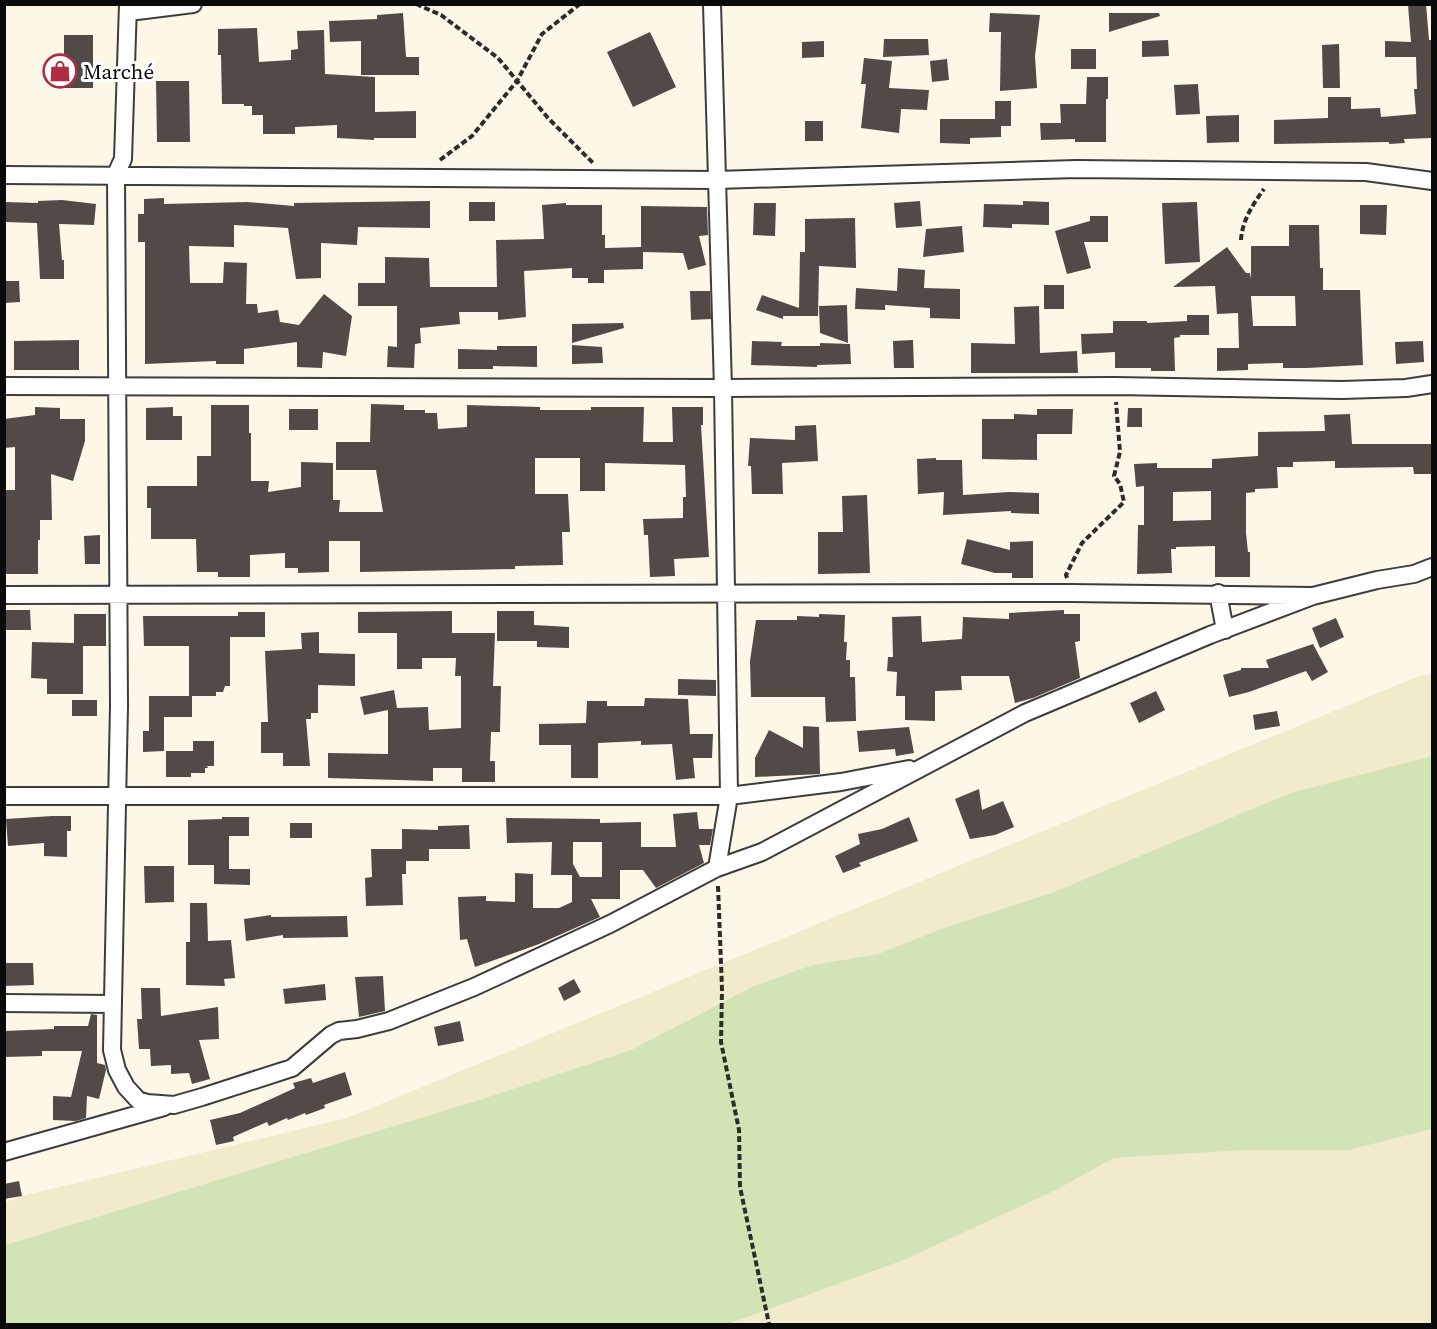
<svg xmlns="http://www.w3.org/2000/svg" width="1437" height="1329" viewBox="0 0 1437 1329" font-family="'Source Serif 4',serif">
<rect width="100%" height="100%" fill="#fdf7e8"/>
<!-- farmland -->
<path fill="#f1eacb" d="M1432,674V756L1290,793L1054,892L941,929L878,954L812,965L754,986L631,1050L479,1100L5,1245V1202L26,1195L347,1118L1419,676Z
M1432,1129V1324H728L904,1260L1056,1190L1114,1158L1248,1150H1349Z"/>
<!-- green -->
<path fill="#d2e4b5" d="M1432,756V1129L1349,1150H1248L1114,1158L1056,1190L904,1260L728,1324H5V1245L479,1100L631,1050L754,986L812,965L878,954L941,929L1054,892L1290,793Z"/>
<!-- building -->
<path fill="#514a47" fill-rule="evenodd" d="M1426,4L1429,40H1432V138L1404,139L1405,143L1389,144V142L1274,144V120L1328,118V97H1351V109L1380,108L1381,117L1416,114L1414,89H1417L1416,57H1385V41L1411,42L1408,5Z
M403,13L406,57H419V75H361V41L330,42L329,21L377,19V15Z
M990,13L1040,15L1035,56L1037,88L1000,91L1001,32H989Z
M1109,13H1159L1160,16L1109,32Z
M257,28L259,62L291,60V50L298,49L297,31L324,30L325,74L375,77V112L416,111V138H374V140L337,138V125L295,127V134H263V115H252V106H244V104H222L221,55H218V29Z
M650,32L676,87L633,107L607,52Z
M64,35H93V88H64Z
M884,39H928L929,55L883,57Z
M1168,40L1169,56L1142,57V41Z
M824,41V57L802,58V42Z
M1339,44L1340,88H1323L1322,45Z
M1071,49H1096V69H1071Z
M864,58L892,61L889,88L929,90L927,110L901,109L899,133L861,128L866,84H861Z
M947,59L949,80L932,82L930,61Z
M1087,77H1108V99H1106V142H1075V139L1041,140L1040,123H1061L1060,104H1086Z
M156,81H189L190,142H157Z
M1198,84L1200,114L1176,115L1174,85Z
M995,101H1011V126H1001V137L970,138V144L940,143V119H995Z
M1239,115V142L1207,143L1206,116Z
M805,121H823V141H805Z
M164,198V204L247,202L294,206V203L430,201V228L358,227L357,245L321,243V278L296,279L288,228L234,225V247L189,246L190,283H223L224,262L247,263L246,304H257L258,313L278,310L280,322L299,325L324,294L352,316L346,356L323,352L322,368L297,367V342L244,349V364H216V361L145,364V242H138V214H144V199Z
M62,200L96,204L94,225L59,224L62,260H64V279H40L37,223L4,222V202L38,203V201Z
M920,201L922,226L896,228L894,203Z
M1023,201L1049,202V225L1012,224V228L983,227L984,204L1023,205Z
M469,202H495V221H469Z
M1197,202L1200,262L1165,264L1162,203Z
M566,203V205H602V235H605V248L641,247V206L707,207L708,235L699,236L706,265L688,270L683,253L643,252V269L604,270V283H588V278H572V268L524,271L526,317L498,320V312H459L460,324L420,328L421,343L415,344L414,368L387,367L388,346L397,347V306H358V283H385V257L429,258L430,287H497L496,240L544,239L542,205Z
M754,203H776L775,236L753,235Z
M1360,205H1387L1386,235L1360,234Z
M1090,216H1108V242H1084L1091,268L1067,274L1055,231L1090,221Z
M855,218L856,268L819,266L818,316H783V319L756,310L762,295L799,308L800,252H805V219Z
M1289,225H1319L1320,268H1323V290H1360L1363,365L1307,368H1283V363L1248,364V370L1217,371V348H1239L1238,313L1217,314L1215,286L1173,287L1227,247L1246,273H1250L1251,279V246H1289ZM1251,296H1295L1296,326H1253Z
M962,226L964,252L923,257L926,229Z
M898,268L925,270L924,288L960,289V319L930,318V308L885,305V310L855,309L856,288L897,291Z
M4,281H19L20,302L4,303Z
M1044,285H1064V309H1044Z
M690,291H710L711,319L691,320Z
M847,305L848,343L820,333L819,306Z
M1039,306L1040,353L1077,351L1078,373H971V343L1015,344L1014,307Z
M1187,315H1209V335H1180V337L1174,338L1175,371H1151V368H1115V352L1082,354L1081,334L1113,333V321H1147V323L1187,321Z
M623,323L624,328L572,343V324Z
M79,340V370H14V341Z
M913,340L914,368H894L893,341Z
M752,341L782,342L781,346H820V343L850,344L851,364L817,365V367L751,365Z
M1423,341L1424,362L1396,364L1395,342Z
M572,345L602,347L603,363L572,364Z
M497,346H537V367L493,366V369H458V349L497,350Z
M371,404L404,405V410H425V413H437L438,429L467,427V405L540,407V410H591V407H644L643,442H673L672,407H703V425H701L709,557L674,559L675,576L650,577L648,535H644L643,519L683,518V497H686L685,465L605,463V491H580V458H535V494H568L570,532H562L563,565L515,566V569L360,572V541H329V572L298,573V568H285V553L250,555V577H218V572H197L196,539H151V508H147V486H197V456H211V405H249V433H251V481H269L268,492L301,487V462L333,463V500H340L339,512H383L376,470H336V442H370Z
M35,407L60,408V419H85V441L73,481L51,474L52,520H40V540H38V574H4V490H15V447L4,448V419L35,415Z
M173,407V416H182V440H146V408Z
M1128,408H1142V427H1127Z
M289,409H318V430H289Z
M1037,409H1073L1072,434H1037V460L982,459V419H1014V414L1037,415Z
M1350,414L1352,444H1431V474H1414L1413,467L1335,468V461L1293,462V467H1277L1278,488L1255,489V492L1246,493V533L1248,552H1250V577H1215V546L1176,547V549H1171L1172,573L1137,574L1138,525H1144V486L1136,487L1134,464L1157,463V468H1212V459L1258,456V432L1325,431L1324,415ZM1211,491V520L1173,521V492Z
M816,425L818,461L782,463L783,494H752L751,466H748L750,438L795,440V426Z
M936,458V460H962L963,495L1009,492L1039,493V514L1011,513V511L943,515L944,492L918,494L917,459Z
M867,495L870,573L818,574V532H843L842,496Z
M100,535V564H85L84,536Z
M967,539L1010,550V542L1033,541V578H1012V573H995L961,564Z
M4,610H30L31,630H4Z
M1064,610V614H1080V641L1075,642L1080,678L1033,698L1015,703L1009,676H961L962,690L935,691V721L905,720V696H896L897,672L887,671L888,657H893L892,617L921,616L922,642L962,639L963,617L1009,619V613Z
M452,611V633H495L493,686H501L500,732H491L490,761H495V782H462V768H433V781L328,778V753L388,754V710L364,715L360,697L394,690L397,708L428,707L429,730L461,728V676H455L456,658H422V669H397V633H358V612Z
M497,611H534V625L569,627V648L537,647V641H497Z
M238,612H265V637H230V686H225L223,692H216V696H189V646H144L143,616H238Z
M74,614H106V646H83V694H47V679L31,678L32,642L74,643Z
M819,614L845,615L844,642H847L846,660H850V677H855L856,721L826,722L825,697H751L750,661L756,620H797V616L819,617Z
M1336,618L1344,637L1320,648L1312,628Z
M319,632V653L355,654V686L318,685V713H311V719H306L310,766H283V753H261V722H268L265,651L302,649L301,633Z
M1313,644L1328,672L1312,681L1306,671L1249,692L1229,697L1223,675L1241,670V668H1269L1266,660Z
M678,679L716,680V696L678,695Z
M1156,691L1165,710L1139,723L1130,703Z
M149,696H192V717H164V751L143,752V731H149Z
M645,698L688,699L690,734H713L712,758H693L695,778L676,780L672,744L641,745V741L598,743V778H571V745H539V724L586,723L587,701H607V706H644Z
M72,700H97V716H72Z
M1277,711L1280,726L1255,730L1253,715Z
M803,726L819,727L820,774L755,777V758L769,730L803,748Z
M909,727L914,753L896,756L895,749L859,752L857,731Z
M193,741H214V766H207L208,768H205V773H191V777H166V751H193Z
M979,789L982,810L1003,801L1014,827L995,835L970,839L955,799Z
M697,812L699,829H713L710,845H699L704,863L656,888L643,870H620V899H591L600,917L539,944L475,967L467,939L460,940L458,897L486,896V901L515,902V873L533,874V908H559L572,902V875H551L552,842L507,843L506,818L600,819V823L641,822V847H676L673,814ZM573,842H602V877H580L573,864Z
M52,816H71V831H67V857L44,856V843L8,846L6,819Z
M222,817H249V836H229V869H250V885L214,884V865H188V820L222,819Z
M909,817L918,841L859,863L861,866L843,873L835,856L860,844L858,834L882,829Z
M290,823H312V838H290Z
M469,825L470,849H429V861H406V874H402L403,905L366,906L365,878L372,877L371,849H402V829L438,830V826Z
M144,866H174V902L145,903Z
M190,903H207L208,941L231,940L235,978L224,979L225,986L186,985V942H190Z
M271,915V917L347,916L348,937L283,938V935L246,941L244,919Z
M4,963H33L34,985L4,986Z
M383,976L385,1011L359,1017L355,977Z
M574,979L581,992L564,1001L558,988Z
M325,984L326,1000L285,1004L283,989Z
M141,988H160L161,1016L218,1007L219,1039L199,1040L210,1079L192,1084L189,1073L171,1074V1065L151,1066L150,1049H139L137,1019H142Z
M91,1014L97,1015V1063L105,1065L106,1070L99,1099L87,1096L86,1118L76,1121L53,1120V1096L71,1097L82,1051H42V1056L4,1057V1031L54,1029V1026H88Z
M460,1021L464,1041L438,1046L434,1027Z
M345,1072L352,1095L324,1105L325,1108L306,1115L305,1113L288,1120L287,1118L269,1126L267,1122L233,1137L234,1141L216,1145L210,1120L240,1113L295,1088L293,1083L311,1078L313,1083Z
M19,1181L22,1196L4,1199V1184Z"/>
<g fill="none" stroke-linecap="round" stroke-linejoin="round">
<!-- minor casing -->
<g stroke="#3d3d3d" stroke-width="20">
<path id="minor" d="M128,4L123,159L116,174L119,706L112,1050L117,1070L126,1087L138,1100L147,1103L174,1105L202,1097L292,1068L331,1035L339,1031L357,1029L389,1021L474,987L610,924L717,868L762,852L1025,713L1210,635L1313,596
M712,4L723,388L729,796L717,868
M129,12L193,4
M4,175L717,180L1077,169L1366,172L1432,181
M4,386L723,388L1115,386L1342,390L1406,388L1432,384
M1218,593L1225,630
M4,595L1070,593L1313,596L1377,580L1414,574L1432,567
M4,796H729L841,782L909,769
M4,1003L113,1004
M4,1152L164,1107"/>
</g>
<!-- path -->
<path stroke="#2c2c2c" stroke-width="4" stroke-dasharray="6 3" stroke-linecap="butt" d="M416,4L441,15L498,58L548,118L593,163
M440,160L472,136L517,81L542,34L580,4
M1241,240C1242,221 1253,204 1264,189
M1067,578L1066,575L1082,543L1124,502L1120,484L1114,476L1120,452L1116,402
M718,886L722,989L721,1042L739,1130L740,1187L769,1324"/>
<!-- minor -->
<use href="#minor" stroke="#fff" stroke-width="16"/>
</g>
<!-- icons -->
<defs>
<g id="shop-ring" transform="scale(1.725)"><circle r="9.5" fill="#fff" stroke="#ae2d40" stroke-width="1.5"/><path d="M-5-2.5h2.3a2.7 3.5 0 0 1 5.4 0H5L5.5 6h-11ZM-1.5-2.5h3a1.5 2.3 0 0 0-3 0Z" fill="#ae2d40"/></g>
</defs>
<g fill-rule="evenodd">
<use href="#shop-ring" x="60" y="71"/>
</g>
<g text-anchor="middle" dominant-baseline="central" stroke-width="6" stroke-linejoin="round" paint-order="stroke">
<!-- poi labels -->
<g font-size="21" fill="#0a0a0a" stroke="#fff" text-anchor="start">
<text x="83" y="71">Marché</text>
</g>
</g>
<!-- border -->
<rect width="1437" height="1329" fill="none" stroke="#0a0a0a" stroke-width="12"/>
</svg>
